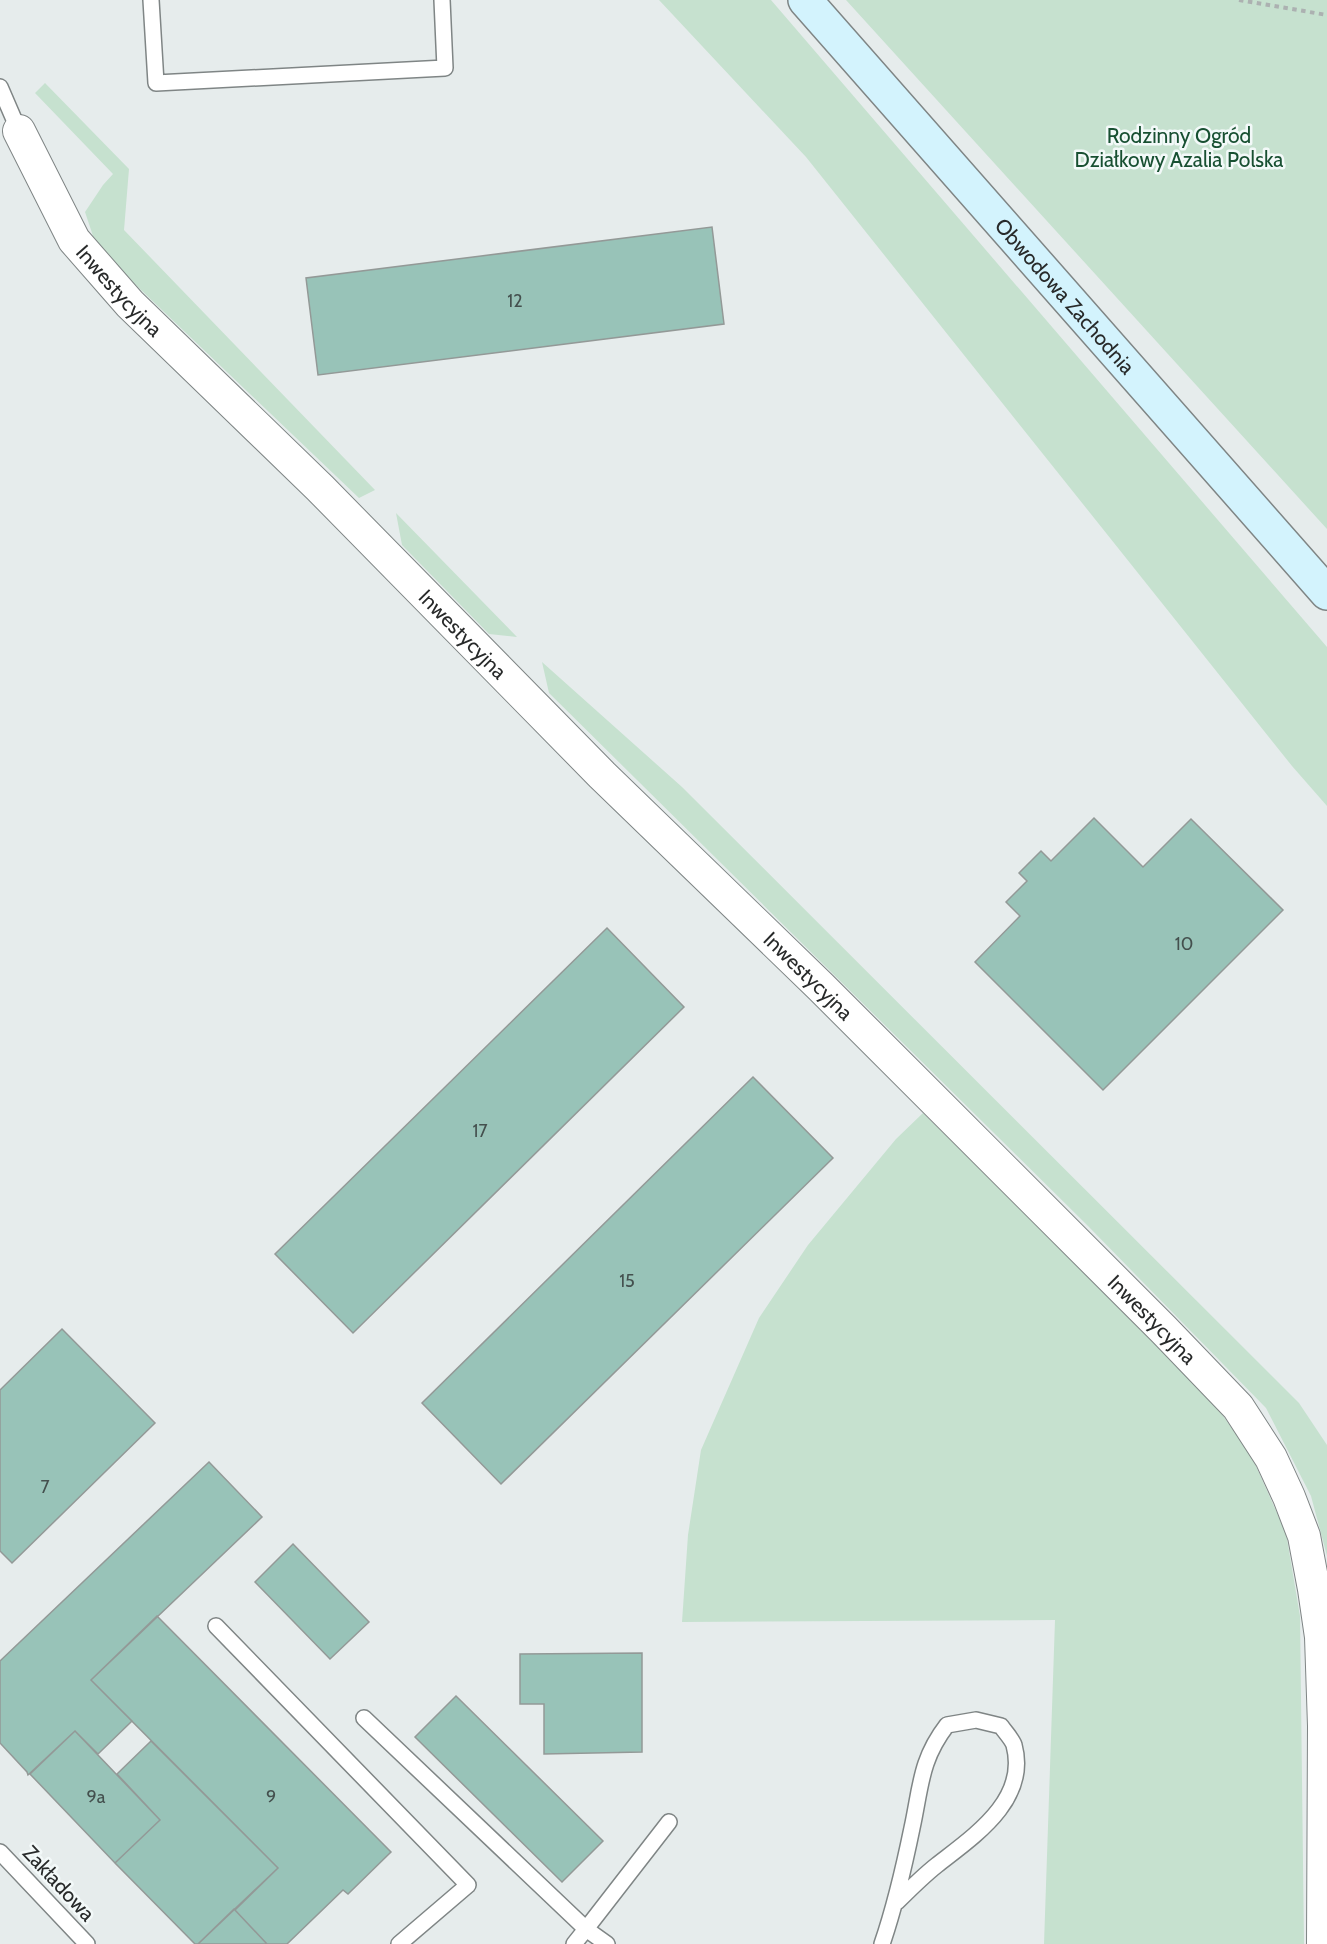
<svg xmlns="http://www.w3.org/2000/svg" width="1327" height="1944" viewBox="0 0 1327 1944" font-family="Cabin,sans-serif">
<rect width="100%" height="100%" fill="#e6ecec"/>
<!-- green -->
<path fill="#c6e1cf" d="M659,0H771L1327,647V806L1292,766L806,157Z
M846,0H1327V529Z
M45,83L129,169L124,230L375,490L359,498L119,269L94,239L85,212L103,185L113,174L35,93Z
M396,513L517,637L489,634L402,545Z
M542,662L682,787L1299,1403L1327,1445V1556L1311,1496L1266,1408L1088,1226L549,693Z
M923,1113L1205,1390L1252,1457L1286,1533L1300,1616L1304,1944H1044L1055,1620L682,1622L688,1535L701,1450L759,1318L808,1245L896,1139Z"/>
<!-- building -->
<path fill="#98c3b8" stroke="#939997" stroke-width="1.5" d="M712,227L724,324L318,375L306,278Z
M1094,818L1143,867L1191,819L1283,910L1103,1090L975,962L1020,916L1006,902L1027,881L1019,873L1041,851L1051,861Z
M607,928L684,1007L353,1333L275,1254Z
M753,1077L833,1158L501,1484L422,1403Z
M62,1329L155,1423L12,1563L0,1551V1390Z
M209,1462L262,1517L91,1680L132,1721L98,1754L75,1731L28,1775L27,1772L0,1743V1661Z
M293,1544L369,1622L330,1659L255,1582Z
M157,1616L391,1852L348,1894L343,1890L287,1944H267L235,1910L278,1868L91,1680Z
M642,1653V1752L544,1754V1704H520V1654Z
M456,1696L603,1841L562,1882L415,1737Z
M75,1731L160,1820L115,1863L30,1774Z
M151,1741L278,1868L198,1944H195L115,1863L160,1820L117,1774Z
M234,1909L267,1944H198Z"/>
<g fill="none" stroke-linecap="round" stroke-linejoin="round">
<!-- service casing -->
<g stroke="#7f8585" stroke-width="18">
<path id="service" d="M151,0L156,83L445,68L442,0
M0,87L19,131
M216,1626L468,1885L399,1944
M364,1718L586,1929L574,1944
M0,1852L87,1944
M607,1944L586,1929L669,1822
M882,1944C895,1906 904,1867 912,1828C921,1787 920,1760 947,1725L976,1720L1001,1726C1005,1732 1012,1739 1014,1745C1029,1800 974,1836 937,1865C923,1876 910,1889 897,1902"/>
</g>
<!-- minor casing -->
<g stroke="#7f8585" stroke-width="34">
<g id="minor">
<path id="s1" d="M19,131L74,240L130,304L320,488L602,775L821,987L1164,1330L1238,1407L1271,1458L1289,1497L1304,1536L1314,1589L1321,1637L1324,1726L1323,1944"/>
</g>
</g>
<!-- secondary casing -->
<g stroke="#7f8585" stroke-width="36">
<g id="secondary">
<path id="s2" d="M805,0L1327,593"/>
</g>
</g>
<!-- path -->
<path stroke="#acb1b1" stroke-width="4" stroke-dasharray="4.5 4.5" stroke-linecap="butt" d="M1239,0L1327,15"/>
<!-- service -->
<use href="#service" stroke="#fff" stroke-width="15"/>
<!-- minor -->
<use href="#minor" stroke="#fff" stroke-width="32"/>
<!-- secondary -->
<use href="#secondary" stroke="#d3f3fd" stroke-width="33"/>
</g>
<g text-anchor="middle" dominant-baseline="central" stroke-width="5" stroke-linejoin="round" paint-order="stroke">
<!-- number labels -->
<g font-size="18" fill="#44504e">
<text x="515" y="301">12</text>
<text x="1184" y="944">10</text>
<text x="480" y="1131">17</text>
<text x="627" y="1281">15</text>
<text x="45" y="1487">7</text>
<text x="96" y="1797">9a</text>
<text x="271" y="1797">9</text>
</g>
<!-- park labels -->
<g font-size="21" fill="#185032" stroke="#f3f9f9">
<text x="1179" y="135">Rodzinny Ogród<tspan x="1179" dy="24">Działkowy Azalia Polska</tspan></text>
</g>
<!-- street labels -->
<g font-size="21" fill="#282a2a" stroke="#f3f9f9">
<text stroke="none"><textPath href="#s1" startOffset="190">Inwestycyjna</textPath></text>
<text stroke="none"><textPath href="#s2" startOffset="394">Obwodowa Zachodnia</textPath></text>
<text stroke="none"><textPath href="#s1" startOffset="676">Inwestycyjna</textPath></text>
<text stroke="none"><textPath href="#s1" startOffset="1162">Inwestycyjna</textPath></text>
<text stroke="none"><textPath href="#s1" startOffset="1648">Inwestycyjna</textPath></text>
<text transform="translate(59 1883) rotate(47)">Zakładowa</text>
</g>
</g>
</svg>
